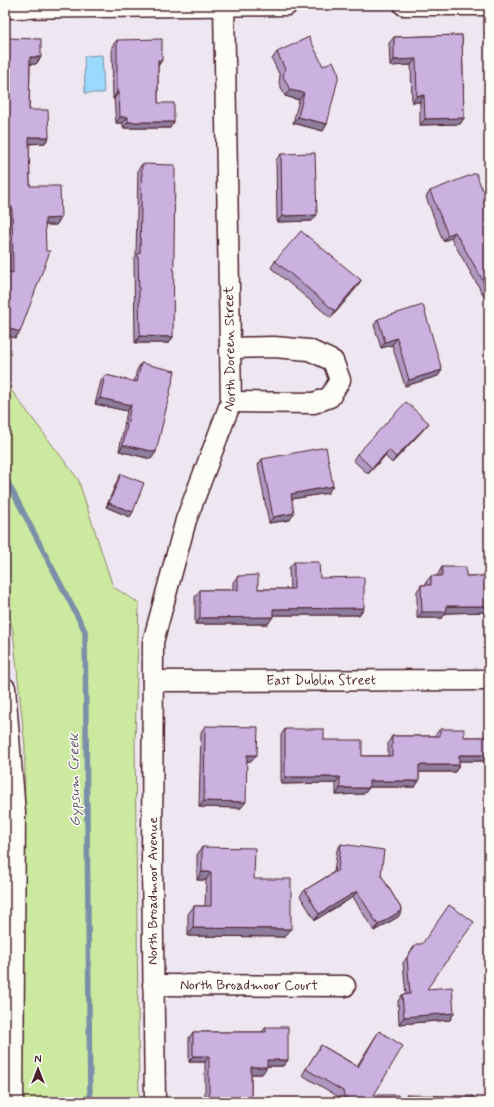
<svg xmlns="http://www.w3.org/2000/svg" width="494" height="1107" viewBox="0 0 494 1107" font-family="Mynerve,sans-serif">
<rect width="100%" height="100%" fill="#eee6f0"/>
<filter id="ink" filterUnits="userSpaceOnUse"><feTurbulence type="fractalNoise" baseFrequency=".025" numOctaves="2"/><feDisplacementMap in="SourceGraphic" scale="8" xChannelSelector="R" yChannelSelector="G"/><feConvolveMatrix kernelMatrix="1 2 1 2 8 2 1 2 1" color-interpolation-filters="sRGB"/></filter>
<g filter="url(#ink)">
<!-- green -->
<path fill="#cce9a0" stroke="#8b8466" d="M5,382L78,479L113,587L139,603L135,741L139,1102H23L25,746L13,631L5,604Z"/>
<!-- water -->
<path fill="#9adafc" stroke="#7a8fa8" d="M102,55L104,93H85L84,56Z"/>
<g fill="none" stroke-linecap="round" stroke-linejoin="round">
<!-- stream -->
<path stroke="#7a8fa8" stroke-width="5.5" d="M5,477L85,631L90,1102"/>
<!-- minor casing -->
<g stroke="#4a1f2b" stroke-width="23">
<g id="minor">
<path d="M404,5H489"/>
<path d="M5,8L287,5"/>
<path d="M230,348L274,347L309,350L333,361L340,380L330,397L314,403L231,402"/>
<path id="s1" d="M153,681L489,680"/>
<path d="M5,688L15,813L13,1102"/>
<path id="s2" d="M153,985L345,986"/>
<path id="s3" d="M155,1102L152,863L153,642L186,520L231,402L224,5"/>
</g>
</g>
<!-- minor -->
<use href="#minor" stroke="#fdfcf7" stroke-width="20"/>
</g>
<!-- wall -->
<path fill="#ae98c0" stroke="#4a1f2b" d="M462,35L464,118L460,124L420,125V102H412L411,65L390,66L389,43L394,37Z
M5,38L41,57L36,64H30L29,110L49,137L45,143L29,144L30,186L61,218L56,225H45L20,332L15,338L5,335V272L6,271L8,272V213L5,214Z
M117,40L162,60L158,66V103L170,128H123V123H116L114,99H113L112,46Z
M277,52L327,124L323,131L293,123L299,100L285,96L279,83L280,76L272,59Z
M281,154L312,221L277,222L276,160Z
M142,164L173,337L169,343H135L134,259L136,256L138,170Z
M489,186V305L451,238L443,241L426,197L430,191L482,189Z
M275,261L361,280L357,287L331,318L271,268Z
M378,319L442,370L438,376L405,386L392,345L381,348L374,325Z
M141,363L156,452L151,459L119,451L127,411L95,404L101,381L105,375L134,382L137,370Z
M429,423L424,429L392,463L385,456L368,474L353,460L357,454Z
M262,459L328,493L292,499L290,520L269,523L258,465Z
M121,474L130,517L106,507L118,479Z
M294,562L320,578L364,608L359,615H273L268,624H195V597L200,590H233V582L238,576L258,589H290L289,568Z
M442,567L466,576H489V612L446,613L442,618H417V591L421,585H426V582L431,576H438V574Z
M205,726L252,761H247L241,808L199,807L201,732Z
M285,729L324,740L362,756H388V743L392,736H435V735L440,729L464,737H489V779H487V761H459V765L455,772H419V781L415,787H369L364,794L336,795V783L281,784V735Z
M341,844L381,875L402,910L398,917L374,931L353,897L315,920L300,896L305,890L334,872L337,850Z
M202,847L254,879L285,937L188,936V914L194,906H205L206,880H197V855Z
M416,944L427,989L454,1013L450,1020L399,1024L398,1001L402,995H406L403,963Z
M266,1027L288,1060L283,1066H267L262,1074H251V1102H205V1062H189V1038L193,1032H262Z
M379,1031L374,1095L399,1102H340L339,1097L302,1075L321,1045L357,1066Z
M406,1095L473,1102H401Z"/>
<!-- shaded-wall -->
<path fill="#8d7c9c" stroke="#4a1f2b" d="M30,57H41L36,64H26Z
M416,59L411,65L390,66L394,60Z
M158,60H162L158,66Z
M290,90L304,93L299,100L285,96Z
M117,92H119L114,99H113Z
M424,95L420,102H412L417,96Z
M120,117H128L123,123H116Z
M298,117L327,124L323,131L293,123Z
M464,118L460,124L420,125L425,119Z
M128,122H174L170,128H123Z
M29,137H49L45,143L24,144Z
M5,207H12L8,213L5,214Z
M317,215L312,221L277,222L282,216Z
M61,218L56,225H41L45,219Z
M455,232L451,238L443,241L448,235Z
M361,280L357,287L331,318L335,311Z
M5,327L20,332L15,338L5,335Z
M140,336L173,337L169,343H135Z
M397,338L392,345L381,348L385,342Z
M442,370L438,376L405,386L409,380Z
M100,398L131,405L127,411L95,404Z
M429,423L424,429L392,463L396,457Z
M123,445L156,452L151,459L119,451Z
M389,450L385,456L368,474L372,468Z
M333,486L328,493L286,500L291,494Z
M109,503L133,512L130,517L106,507Z
M294,513L290,520L269,523L273,517Z
M446,606H489V612L446,613L442,618H417L422,612Z
M364,608L359,615H268L273,609Z
M273,617L268,624H195L200,618Z
M247,755H257L252,761H242Z
M459,755H489V758L487,761H455Z
M419,765H459L455,772H415Z
M285,777H340L336,783L281,784Z
M369,781H419L415,787H364Z
M340,788H369L364,794L336,795Z
M204,801L246,802L241,808L199,807Z
M202,872H211L206,880H197Z
M357,891L353,897L315,920L319,914Z
M402,910L398,917L374,931L378,925Z
M193,928L291,929L285,937L188,936Z
M454,1013L450,1020L399,1024L404,1017Z
M193,1056H209L205,1062H189Z
M267,1060H288L283,1066H262Z
M251,1067H267L262,1074H246Z"/>
<!-- building -->
<path fill="#cab1df" stroke="#4a1f2b" d="M462,35L464,118L425,119L424,95L417,96L416,59L394,60V37Z
M309,37L323,66L333,61L339,75L327,124L298,117L304,93L290,90L283,76L285,69L277,52Z
M5,38L41,39V57H30L29,110H48L49,137H29L30,186H60L61,218L45,219L46,251H50L20,332L5,327V274L6,271L13,273L12,207H5Z
M162,39V60H158V103H174V122H128V117H120L119,92H117V40Z
M315,153L317,215L282,216L281,154Z
M142,164L175,165L173,337L140,336L138,253H140Z
M476,173L482,189L489,186V291L455,232L448,235L430,191Z
M301,231L361,280L335,311L275,261Z
M423,305L442,370L409,380L397,338L385,342L378,319Z
M141,363L175,371L156,452L123,445L131,405L100,398L105,375L137,382Z
M406,402L429,423L396,457L389,450L372,468L357,454Z
M326,447L333,486L291,494L294,513L273,517L262,459Z
M121,474L144,483L133,512L109,503Z
M294,562H319L320,578L364,577V608L273,609V617L200,618V590H238V576L258,575V589H294Z
M442,567H466V576H489V606H446V612H422L421,585H431V576H442Z
M205,726L258,727L257,755H247L246,802L204,801Z
M285,729H324V740H362V756H392V736H440V729H464V737H489V755H459V765H419V781H369V788H340V777H285Z
M341,844L384,850L381,875L402,910L378,925L357,891L319,914L305,890L338,870Z
M202,847L255,848L254,879H291V929L193,928L194,906H211V872H202Z
M449,905L474,922L427,989L452,987L454,1013L404,1017L402,995L410,994L407,957L416,944H422Z
M266,1027H288V1060H267V1067H251V1102H209V1056H193V1032H266Z
M379,1031L403,1046L374,1095H398L399,1102H345L343,1091L306,1069L321,1045L358,1067Z
M406,1095L473,1096V1102H406Z"/>
</g>
<g text-anchor="middle" dominant-baseline="central" stroke-width="3" stroke-linejoin="round" paint-order="stroke">
<!-- street labels -->
<g font-size="14" fill="#4a1f2b" stroke="#fdfcf7">
<text stroke="none"><textPath href="#s3" startOffset="766">North Doreen Street</textPath></text>
<text stroke="none"><textPath href="#s1" startOffset="168">East Dublin Street</textPath></text>
<text transform="translate(153 891) rotate(-90)">North Broadmoor Avenue</text>
<text stroke="none"><textPath href="#s2" startOffset="96">North Broadmoor Court</textPath></text>
</g>
<!-- water labels -->
<g font-size="15" font-style="italic" fill="#62576a" stroke="#fdfcf7">
<text transform="translate(75 780) rotate(-91)">Gypsum Creek</text>
</g>
</g>
<!-- margin -->
<rect width="494" height="1107" fill="none" stroke="#fdfcf7" stroke-width="20"/>
<rect x="10" y="10" width="474" height="1087" fill="none" stroke="#4a1f2b" stroke-width="1.5" filter="url(#ink)"/>
<!-- north arrow -->
<g transform="translate(38 1069)" stroke="#fdfcf7" stroke-width="3" paint-order="stroke">
<path d="M0-3L7 15L0 10L-7 15Z" fill="#4a1f2b"/>
<text y="-6" font-size="11" font-weight="bold" text-anchor="middle" fill="#4a1f2b">N</text>
</g>
</svg>
